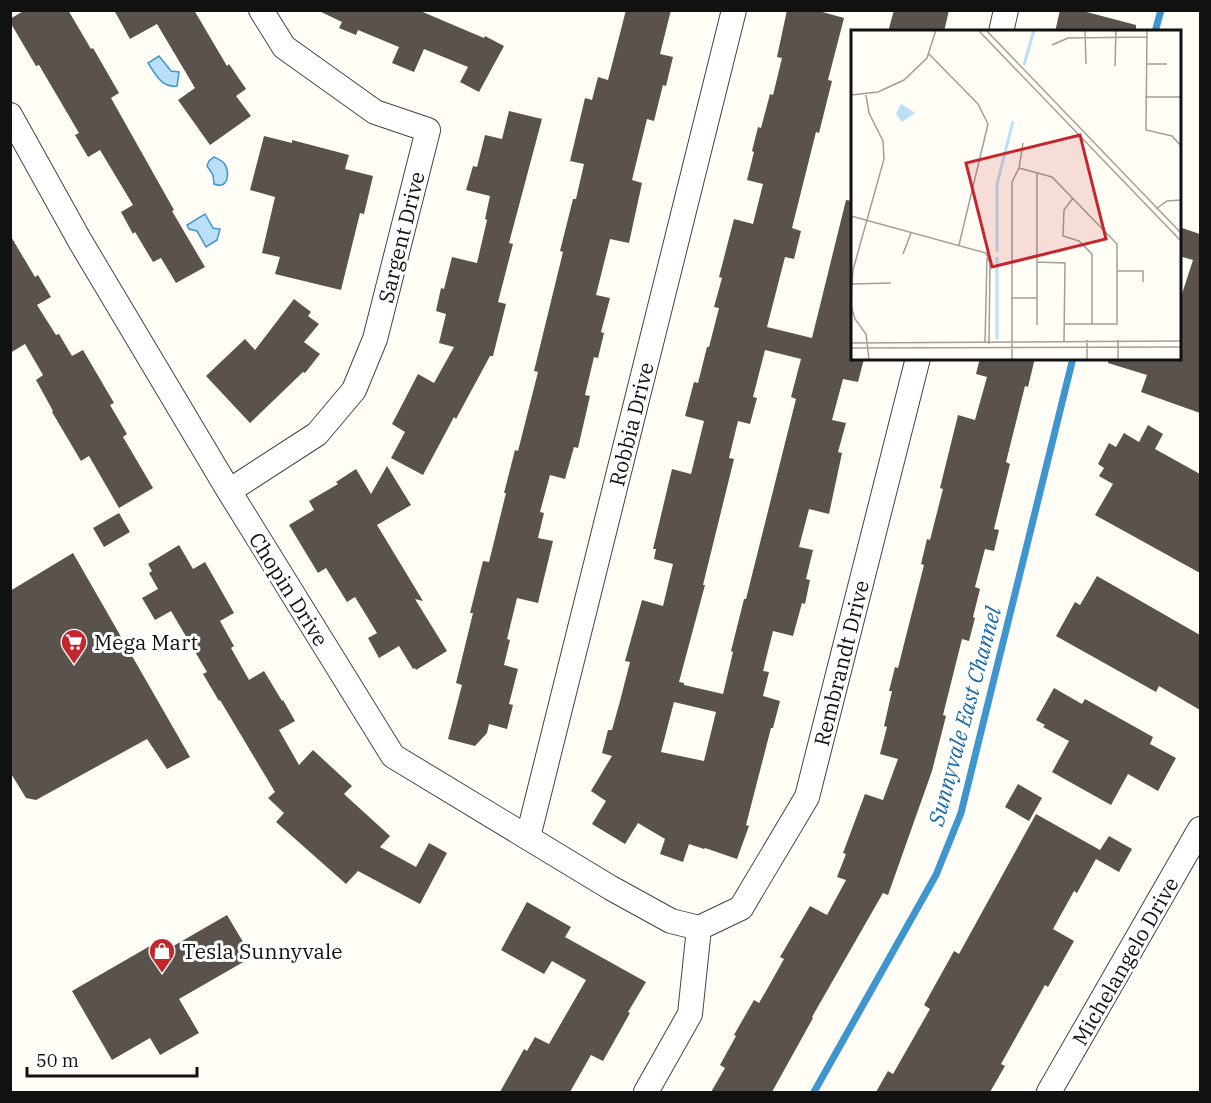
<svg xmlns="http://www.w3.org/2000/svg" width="1211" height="1103" viewBox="0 0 1211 1103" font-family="'IBM Plex Serif',serif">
<rect width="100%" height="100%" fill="#fffdf5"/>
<!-- water -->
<path fill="#b9e0f7" stroke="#3f96cf" stroke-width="1.5" d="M159,56L171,71L179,72L177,86C162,88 156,75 148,63Z
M214,157C218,159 221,160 224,163C230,172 229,190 214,184L213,175L207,166L209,161Z
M205,214L213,228L220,229L217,240L206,247L197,231L189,229L187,225Z"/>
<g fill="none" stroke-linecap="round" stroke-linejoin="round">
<!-- stream -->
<path stroke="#3f96cf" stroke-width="7" d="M1155,32L1161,10
M814,1092L936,875L961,813L1073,358"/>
</g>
<!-- building -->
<path fill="#5a524d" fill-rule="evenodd" d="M25,10H68L91,49L93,48L119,93L111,98L174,210L172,211L205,267L176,283L161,258L153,262L135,232L133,234L121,212L133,205L100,150L88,157L75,135L79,133L39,65L36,66L10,22V19Z
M114,10H194L227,66L229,64L246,89L236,96L251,116L210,145L178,100L195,88L157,24L130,39Z
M317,10H418L484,38L485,36L504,46L479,92L460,82L468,67L424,49L414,72L392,63L399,47L358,30L356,35L339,28L342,22Z
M626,10H671L660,54L673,57L666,86L663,85L654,121L647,119L632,180L642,183L629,243L610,239L596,295L610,298L601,332L604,333L598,358L594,357L585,395L590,396L578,448L574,447L565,479L550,475L540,512L544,513L538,538L553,541L538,603L517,598L507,639L510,640L504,665L518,669L509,704L513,705L507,729L489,724L487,733L475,746L448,739L462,685L456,683L473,613H470L483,561L489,562L506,493H504L515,450L518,451L538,372L534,371L563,252L560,251L573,199H576L584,164L570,161L585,98L592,100L598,77L608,80Z
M787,10H815L844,18L828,80L832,81L819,133L816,132L792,228L801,231L794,259L785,257L767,327L812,338L846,200L852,201V358L864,359L858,382L843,379L832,420L846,423L838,452L842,453L829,514L809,509L799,547L813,550L806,579L810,580L805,604L802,603L793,636L773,631L763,671L769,672L763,696L780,701L773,728H771L746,825L749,826L737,859L705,848L704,849L689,844L683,862L660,854L665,839L638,823L625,844L592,824L606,801L591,791L612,756L602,753L608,730H612L620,701L630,662L625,661L642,600L663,606L673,564L654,559L656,549H653L672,469L691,474L704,421L685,416L694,382L698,383L707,347H709L719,308L714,307L722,278L719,277L734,219L753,224L763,184L747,180L754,152L752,151L758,127L761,128L770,94L773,95L782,58L777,57ZM765,350L801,359L791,397L796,399L746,599H744L731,651L733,652L723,694L684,685V683L679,682L705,585H703L734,459L729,458L738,421L750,424L757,398L753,397ZM674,702L716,712L704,761L661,752Z
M894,10H949L944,32H888Z
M1060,10H1079L1136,25V32H1055Z
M509,111L542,119L509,243L513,244L498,302L506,304L493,356H490L456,419L454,417L423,475L391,458L405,432L392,424L418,374L434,383L454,347L439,343L446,314L436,311L441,288L444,289L452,257L477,263L487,220L485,219L490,196L466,190L473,166L477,167L485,135L502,139Z
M264,136L292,143V140L349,155L345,169L373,176L364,214L360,213L341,290L275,274L280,257L262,253L275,197L250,190Z
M1179,227L1200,234V413L1141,392L1147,375L1108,363L1109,358H1179V303L1193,260L1179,256Z
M10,235L35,277L38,275L51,297L37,305L56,335L59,334L72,356L83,350L114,403L110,405L127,434L123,437L153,488L119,508L89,456L81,461L52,412L53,411L36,380L43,375L25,344L10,353Z
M294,299L311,312L308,316L319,324L304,342L320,354L305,373L303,372L250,423L206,376L245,339L255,350Z
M980,358H1035L1028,387L1025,386L1006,462L1010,464L994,529L999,530L994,551L985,549L975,587L980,589L973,617L975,618L969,641L962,639L943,715L946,716L932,771L888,895L883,893L812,1017L813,1018L772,1092H711L725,1068L720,1065L736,1036L734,1035L754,1000L759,1003L766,991L784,959L780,957L810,906L827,915L846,880L837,877L846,854L843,853L865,794L883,800L898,759L880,754L887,727L884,726L892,691H889L895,667L898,668L905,640L924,565L921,564L927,539L930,540L943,489L940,488L958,415L975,420L987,377L976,374Z
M1148,425L1163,434L1155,449L1200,474V573L1095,515L1113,484L1099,476L1104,468L1098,464L1109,443L1116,447L1124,433L1139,442Z
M387,466L411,505L377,525L423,601L415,599L447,651L416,670L415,668L413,669L399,646L379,658L368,638L377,633L355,597L347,602L326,568L318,573L289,525L314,510L309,501L338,484L336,482L356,469L371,494Z
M119,513L130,532L104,547L93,528Z
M179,545L193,569L205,562L234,613L220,621L234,646L231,648L249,680L264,671L282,701L283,700L295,721L279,730L299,765L313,750L352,786L344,794L390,836L380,847L416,867L429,843L447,853L420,904L358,871L346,884L276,822L284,813L268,798L275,792L220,700L219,701L203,674L207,672L171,611L155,620L142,598L158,589L149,573L152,571L148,564Z
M73,553L190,757L167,769L147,739L36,800L26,798L10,772V591Z
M1097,576L1200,635V710L1159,686L1156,692L1056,636L1075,602L1080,605Z
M1054,688L1082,704L1085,699L1153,737L1150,744L1176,758L1158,791L1128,774L1111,805L1052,772L1069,741L1043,727L1045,725L1036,720Z
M1018,784L1042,798L1029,821L1005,807Z
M1036,814L1100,850L1109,836L1132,849L1119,872L1096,859L1077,893L1074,891L1053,929L1074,941L1048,987L1045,985L1001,1064L1005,1066L990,1092H876L888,1071L893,1074L930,1009L924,1005L954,951L959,954Z
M527,902L571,927L565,937L646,982L628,1012L630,1013L603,1061L591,1055L570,1092H500L524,1049L527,1051L535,1037L549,1044L586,980L552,961L544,974L501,950Z
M227,915L252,957L179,999L199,1033L160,1055L150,1038L112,1060L72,991L150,946L156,956Z"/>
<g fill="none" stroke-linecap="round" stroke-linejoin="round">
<!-- street casing -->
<g stroke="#444" stroke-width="26">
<path id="street" d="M1001,32L1006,10
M10,115L80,241L229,491L393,756L611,888L671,921L699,928
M229,491L317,434L354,390L375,339L428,130L375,112L284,47L261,10
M528,837L734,10
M699,928L741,908L807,797L918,358
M646,1092L690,1014L699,928
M1049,1092L1200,829"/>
</g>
<!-- street -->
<use href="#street" stroke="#fff" stroke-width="24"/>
</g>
<!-- icons -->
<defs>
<g id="supermarket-pin" transform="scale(1.35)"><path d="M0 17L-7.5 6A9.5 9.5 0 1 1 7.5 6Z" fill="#c4262e" stroke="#fff"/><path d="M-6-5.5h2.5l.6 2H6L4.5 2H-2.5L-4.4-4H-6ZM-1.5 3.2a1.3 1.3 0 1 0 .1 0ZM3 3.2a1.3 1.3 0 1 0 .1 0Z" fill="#fff"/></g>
<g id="shop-pin" transform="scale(1.35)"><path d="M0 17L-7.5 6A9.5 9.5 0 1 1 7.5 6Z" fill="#c4262e" stroke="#fff"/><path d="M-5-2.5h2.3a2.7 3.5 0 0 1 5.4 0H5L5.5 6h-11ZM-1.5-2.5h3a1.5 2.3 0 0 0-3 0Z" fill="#fff"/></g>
</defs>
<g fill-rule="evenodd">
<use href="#supermarket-pin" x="74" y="642"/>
<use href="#shop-pin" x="162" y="951"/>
</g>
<g text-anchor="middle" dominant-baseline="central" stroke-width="6" stroke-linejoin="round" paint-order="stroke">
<!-- street labels -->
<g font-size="21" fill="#111" stroke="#fff">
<text transform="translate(401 237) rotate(-76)">Sargent Drive</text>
<text transform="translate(631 424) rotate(-76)">Robbia Drive</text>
<text transform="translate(289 589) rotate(58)">Chopin Drive</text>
<text transform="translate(841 663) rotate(-76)">Rembrandt Drive</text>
<text transform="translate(1125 961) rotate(-60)">Michelangelo Drive</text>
</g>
<!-- poi labels -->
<g font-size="21" fill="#111" stroke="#fff" text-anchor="start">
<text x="94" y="642">Mega Mart</text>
<text x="182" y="951">Tesla Sunnyvale</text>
</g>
<!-- water labels -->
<g font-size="22" font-style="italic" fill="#1768a6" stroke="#fff">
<text transform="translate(964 716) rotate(-75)">Sunnyvale East Channel</text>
</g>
</g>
<!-- overview -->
<g transform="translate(851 30)">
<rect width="330" height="330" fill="#fffdf5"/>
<path d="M50,74L64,83L51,92L45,84Z" fill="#b9e0f7"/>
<path fill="none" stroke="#b9e0f7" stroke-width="3" d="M173,35L183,0M146,222V154L162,91M146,227V309"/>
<path fill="none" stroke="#a09f9a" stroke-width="1.5" d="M127,0L330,211M135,0L330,203M234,0L235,34M296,0L295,100L321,106L330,116M201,15L217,8L296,7M77,23L127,74L137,94L108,215M296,34H316M264,36L265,0M0,65L27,62L53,50L76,28L85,0M294,67H330M168,138L201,147L266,214V294H213M168,138L172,113M186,142V295M222,168L213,180L212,206L228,211L241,224V294M305,179L316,171L330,170M0,186L135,223L139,233L138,314M52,224L60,203M186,232L214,233L213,312M266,241H292V252M1,254L40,253M0,267L2,240L33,129L32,111L18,83L15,65M160,268H186M0,276L4,289L15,304L18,330M236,310V330M267,310V330M0,313L330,311M134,313L136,228M0,318L330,317M161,330V152L168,138"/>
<path fill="#c4262e" fill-opacity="0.15" stroke="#c4262e" stroke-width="3" d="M229,105L255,209L141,237L115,133Z"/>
<rect width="330" height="330" fill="none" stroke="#111" stroke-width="3"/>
</g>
<!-- border -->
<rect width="1211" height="1103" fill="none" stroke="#111111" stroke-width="24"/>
<!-- scale -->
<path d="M27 1067v9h170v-9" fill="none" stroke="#111111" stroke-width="3"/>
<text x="36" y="1067" font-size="18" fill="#111111" stroke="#ffffff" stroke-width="4.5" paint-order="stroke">50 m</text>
</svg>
